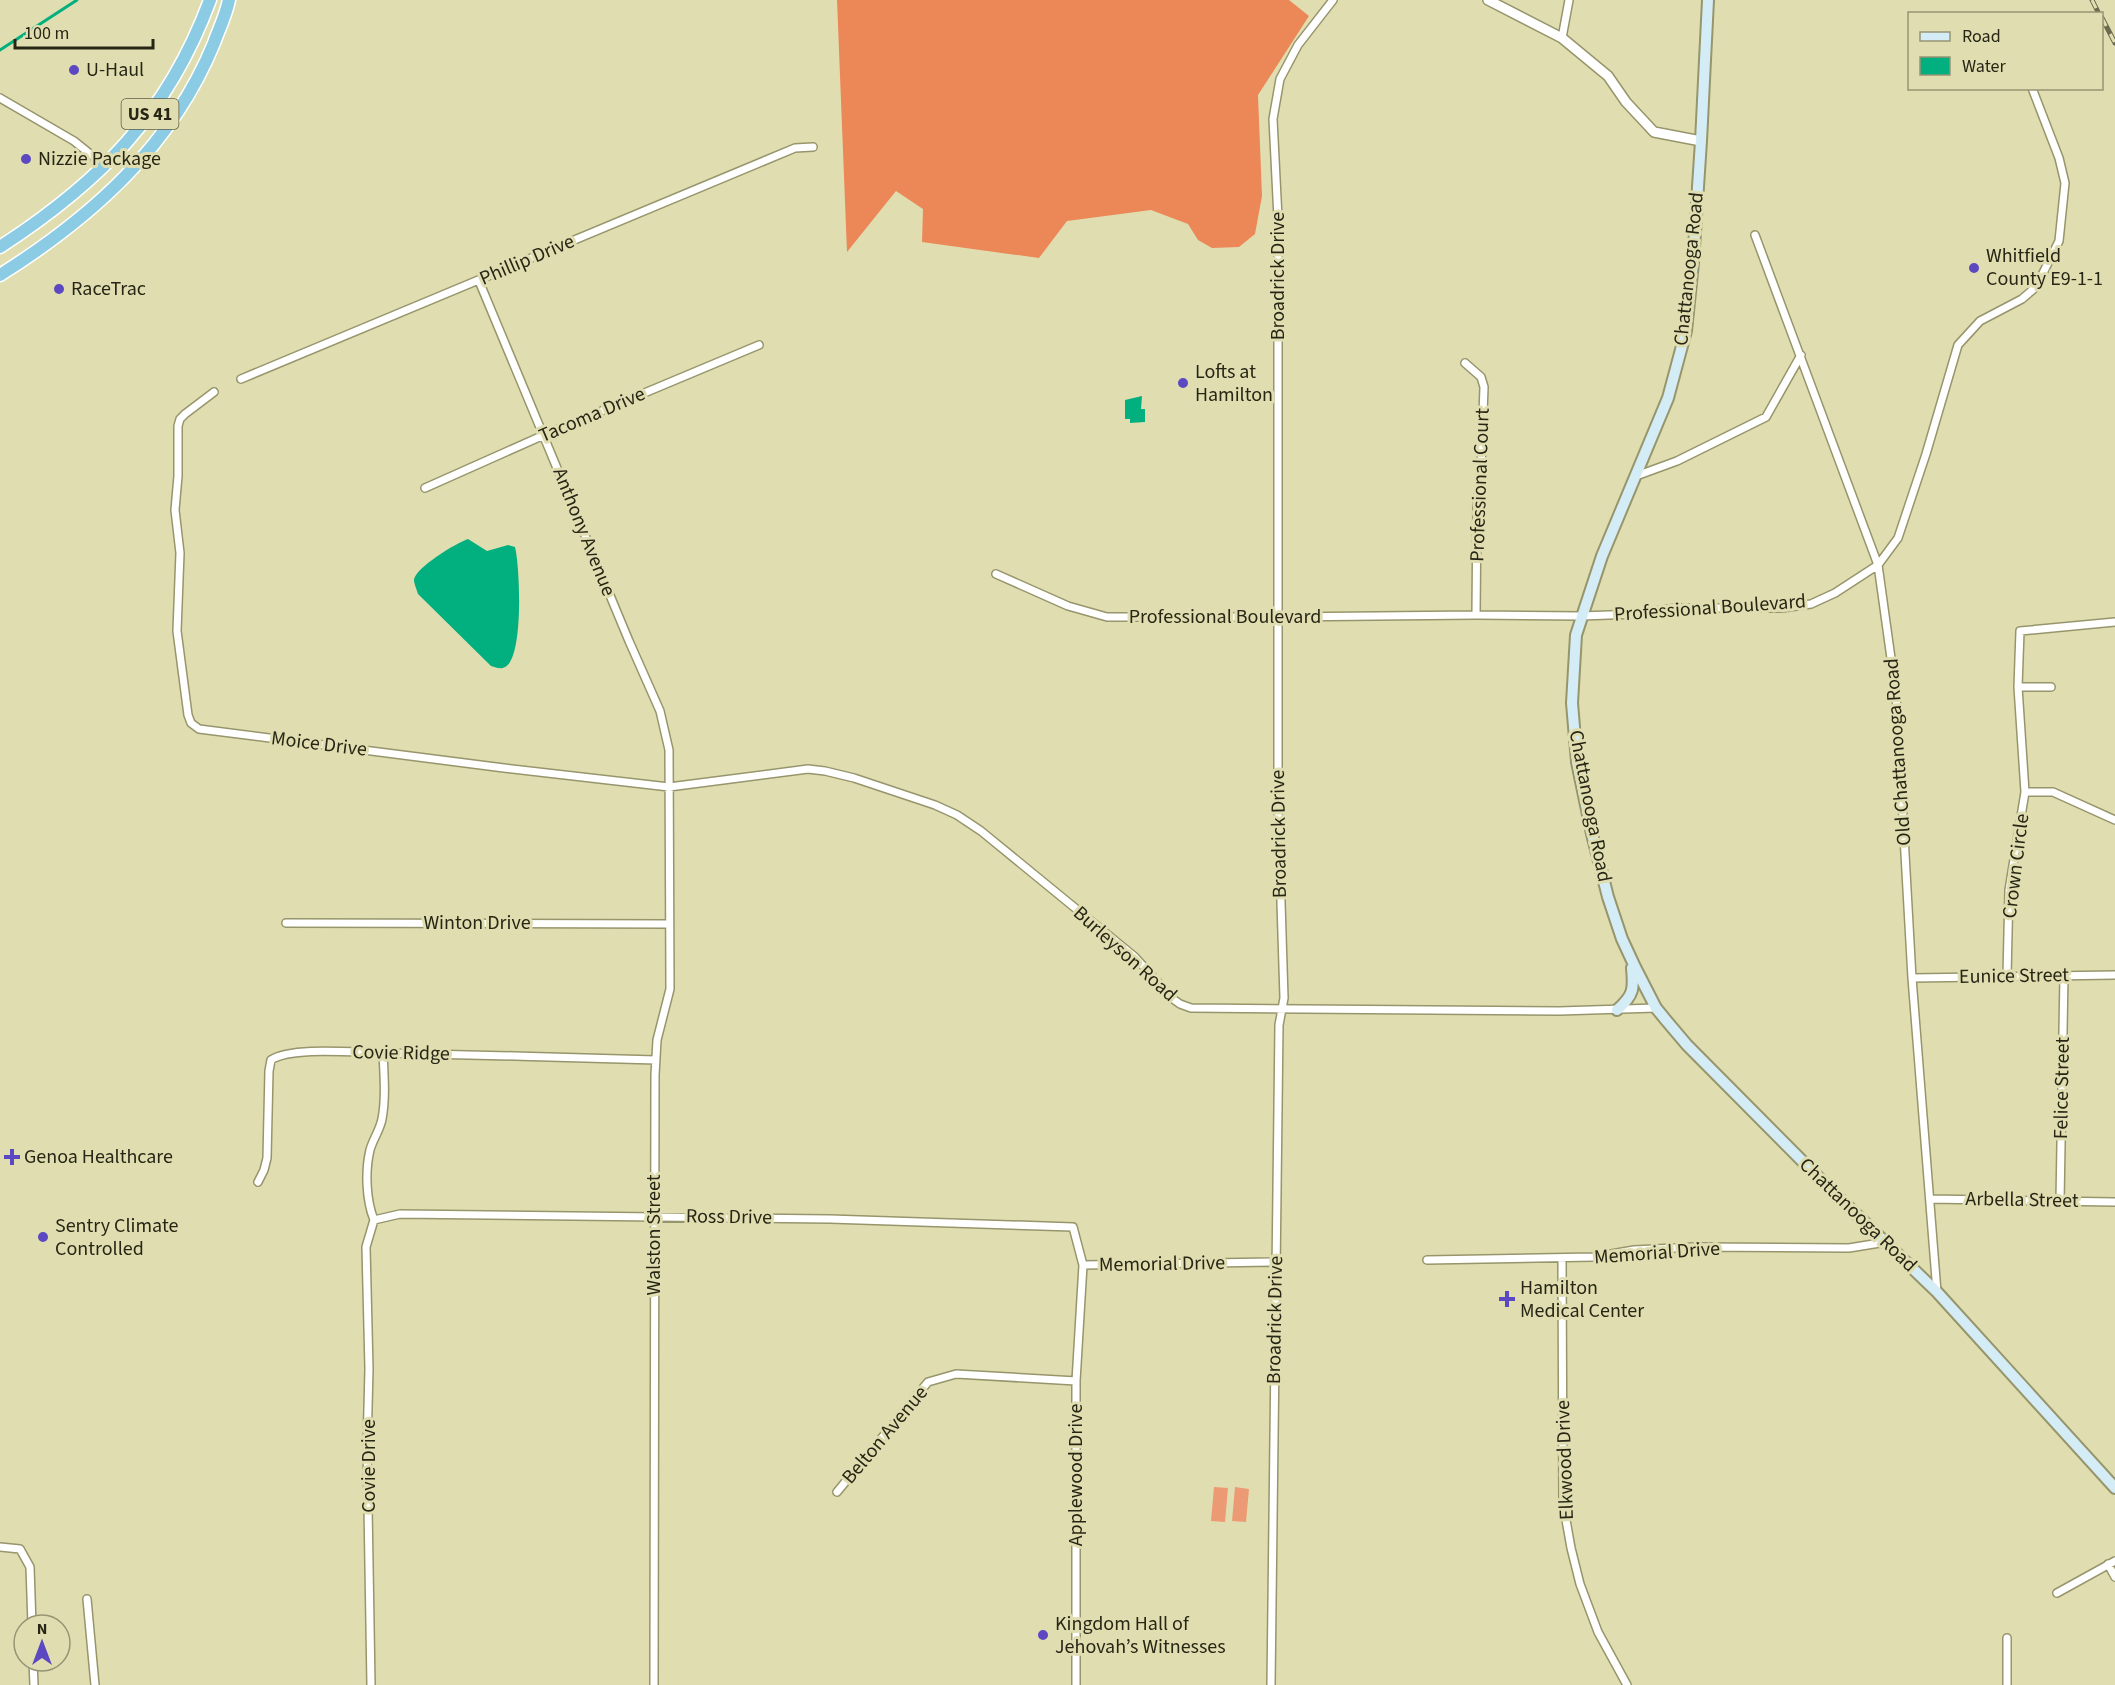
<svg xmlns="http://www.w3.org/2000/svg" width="2115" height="1685" viewBox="0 0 2115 1685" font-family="'Source Sans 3',sans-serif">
<rect width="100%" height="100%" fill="#e0deb1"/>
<!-- green -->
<path fill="#ec9a74" d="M1214,1487L1228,1488L1225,1522L1211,1521Z
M1235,1487L1249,1489L1246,1522L1232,1521Z"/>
<!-- forest -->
<path fill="#ec8757" d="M837,0H1289L1309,16L1258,95L1262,196L1255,234L1239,247L1212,248L1198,240L1188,224L1151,210L1067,221L1039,258L922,242L923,209L896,191L847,252Z"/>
<!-- water -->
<path fill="#02af7f" d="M1142,396L1141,409H1145V422L1130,423V419H1125V400Z
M468,539L487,551L508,545L515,547C520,566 524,658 505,667C500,670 496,667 491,666L418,594C417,590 414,584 414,580C415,568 456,543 468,539Z"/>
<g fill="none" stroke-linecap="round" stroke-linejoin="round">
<!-- stream -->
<path stroke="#02af7f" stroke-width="3" d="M0,50L77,0"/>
<!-- minor casing -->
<g stroke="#97956b" stroke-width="10">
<path id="minor" d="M1562,38L1569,0
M0,98L74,141L105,166
M1755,235L1878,565L1896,694L1912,978L1937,1292
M479,281L629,641L660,711L669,750L670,989L657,1040L655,1075L654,1685
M1465,363L1481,377L1484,387L1481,469L1477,506L1476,615
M241,379L795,148L813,147
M214,392L185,414L180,419L178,426V476L175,510L180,553L177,631L188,715L191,723L199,729L504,768L669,787L808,769L825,771L854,778L935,805L957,815L981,831L1135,957L1173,999L1180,1004L1191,1008L1559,1011L1656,1008
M1636,476L1677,461L1766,417L1801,355
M425,488L544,435L759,345
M996,574L1068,606L1107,617H1279L1476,615L1581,616L1637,614L1676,608H1782L1811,604L1835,593L1878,565L1898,538L1926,454L1958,345L1980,321L2022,299L2036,287L2059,241L2065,183L2059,158L2032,88
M2018,687H2051
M2025,792H2053L2115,820
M286,923L668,924
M2007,976L2009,890L2025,792L2018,687L2020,631L2115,622
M1912,978L2115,975
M258,1182L264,1170L267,1158L269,1071L271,1060C292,1046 358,1053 385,1053C475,1055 566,1057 656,1060
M1930,1199L2115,1202
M2060,1201L2064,975
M374,1220C366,1200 365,1171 370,1150C373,1139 380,1130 382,1119C386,1098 384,1075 383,1053
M1562,1259L1563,1503L1571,1548L1580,1584L1598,1632L1627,1685
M1427,1260L1594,1257L1634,1250L1695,1247L1849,1248L1886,1242
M1083,1265L1276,1262
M837,1492L928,1382L956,1374L1076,1381
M0,1547L20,1549L30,1567L32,1625
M2108,1564L2115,1577
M2057,1593L2115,1561
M87,1599L95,1685
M2007,1638V1685
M33,1661L34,1685
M371,1685L367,1446L369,1369L366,1247L374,1220L400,1214L830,1219L1073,1227L1083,1265L1076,1381V1685
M1271,1685L1279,1025L1284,998L1278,807V218L1273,119L1280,79L1298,45L1333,0"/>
</g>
<!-- tertiary casing -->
<g stroke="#97956b" stroke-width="12">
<path id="tertiary" d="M1488,0L1562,38L1608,76L1626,102L1654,132L1701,141"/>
</g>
<!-- secondary casing -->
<g stroke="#97956b" stroke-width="14">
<path id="secondary" d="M1708,0L1701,141L1693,263L1686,331L1668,398L1602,556L1576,635L1572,703L1577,762L1592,834L1608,897L1622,939L1635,967L1656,1008L1665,1019L1687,1045L1830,1189L1937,1292L2115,1488
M1617,1010C1634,995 1634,989 1632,968"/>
</g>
<!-- trunk casing -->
<g stroke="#fff" stroke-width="15">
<path id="trunk" d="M0,247C100,182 168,114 210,0
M0,275C92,217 172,146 214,43C219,29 226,15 229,0"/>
</g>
<!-- minor -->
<use href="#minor" stroke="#fff" stroke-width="7"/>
<!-- tertiary -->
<use href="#tertiary" stroke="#fff" stroke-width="9"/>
<!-- secondary -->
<use href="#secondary" stroke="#d4ecf5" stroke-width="10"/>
<!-- trunk -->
<use href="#trunk" stroke="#8bcce4" stroke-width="12"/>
<!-- rail casing -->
<g stroke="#6c6a4f" stroke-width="5">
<path id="rail" d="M2092,0L2099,14
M2102,18L2115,43"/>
</g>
<!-- rail -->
<use href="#rail" stroke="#e0deb1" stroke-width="3" stroke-dasharray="9" stroke-linecap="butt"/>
</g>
<!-- markers -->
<g fill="#5c48c0" stroke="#e0deb1" stroke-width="2">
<circle cx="74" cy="70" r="6"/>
<circle cx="26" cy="159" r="6"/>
<circle cx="1974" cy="268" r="6"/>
<circle cx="59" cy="289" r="6"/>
<circle cx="1183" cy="383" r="6"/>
<path d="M9 1148h6v6h6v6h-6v6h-6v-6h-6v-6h6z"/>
<circle cx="43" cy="1237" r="6"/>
<path d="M1504 1290h6v6h6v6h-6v6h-6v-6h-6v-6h6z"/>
<circle cx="1043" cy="1635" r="6"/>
</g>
<g text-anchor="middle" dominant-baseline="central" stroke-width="6" stroke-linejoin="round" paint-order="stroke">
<!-- shield labels -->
<rect fill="#e0deb1" stroke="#5e5d44" stroke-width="1.5" x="121.5" y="99" width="57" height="30" rx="4.5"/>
<g font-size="18" font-weight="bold" fill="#272615">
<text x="150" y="114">US 41</text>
</g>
<!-- poi labels -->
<g font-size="20" fill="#272615" stroke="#e0deb1" text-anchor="start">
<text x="86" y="70">U-Haul</text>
<text x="38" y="159">Nizzie Package</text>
<text x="1986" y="256">Whitfield<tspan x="1986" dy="23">County E9-1-1</tspan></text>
<text x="71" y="289">RaceTrac</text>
<text x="1195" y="372">Lofts at<tspan x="1195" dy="23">Hamilton</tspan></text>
<text x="24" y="1157">Genoa Healthcare</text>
<text x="55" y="1226">Sentry Climate<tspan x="55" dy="23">Controlled</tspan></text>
<text x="1520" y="1288">Hamilton<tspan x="1520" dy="23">Medical Center</tspan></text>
<text x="1055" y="1624">Kingdom Hall of<tspan x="1055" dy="23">Jehovah’s Witnesses</tspan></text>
</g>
<!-- street labels -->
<g font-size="20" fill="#272615" stroke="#e0deb1">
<text transform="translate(527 260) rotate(-23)">Phillip Drive</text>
<text transform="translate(1689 269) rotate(-84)">Chattanooga Road</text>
<text transform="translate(1278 276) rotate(-90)">Broadrick Drive</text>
<text transform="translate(592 415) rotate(-23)">Tacoma Drive</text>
<text transform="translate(1480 485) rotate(-88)">Professional Court</text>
<text transform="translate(584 532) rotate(68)">Anthony Avenue</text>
<text transform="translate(1710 608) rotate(-4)">Professional Boulevard</text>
<text x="1225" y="617">Professional Boulevard</text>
<text transform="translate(319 744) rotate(7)">Moice Drive</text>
<text transform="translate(1898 752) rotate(-94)">Old Chattanooga Road</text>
<text transform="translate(1590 806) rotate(79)">Chattanooga Road</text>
<text transform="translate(1279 834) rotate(-91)">Broadrick Drive</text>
<text transform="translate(2016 866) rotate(-83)">Crown Circle</text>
<text x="477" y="923">Winton Drive</text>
<text transform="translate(1125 954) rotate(42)">Burleyson Road</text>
<text transform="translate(2014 976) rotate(-1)">Eunice Street</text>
<text transform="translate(401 1053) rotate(1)">Covie Ridge</text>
<text transform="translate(2062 1088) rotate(-89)">Felice Street</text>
<text transform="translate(2022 1200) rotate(1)">Arbella Street</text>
<text transform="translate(1858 1215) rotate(44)">Chattanooga Road</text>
<text transform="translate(729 1217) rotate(1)">Ross Drive</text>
<text transform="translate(654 1235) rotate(-90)">Walston Street</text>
<text transform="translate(1657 1253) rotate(-4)">Memorial Drive</text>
<text transform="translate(1162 1264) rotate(-1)">Memorial Drive</text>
<text transform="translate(1275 1320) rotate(-89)">Broadrick Drive</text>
<text transform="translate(885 1435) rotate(-50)">Belton Avenue</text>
<text transform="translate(1565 1460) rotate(-92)">Elkwood Drive</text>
<text transform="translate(369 1466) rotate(-90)">Covie Drive</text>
<text transform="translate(1076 1475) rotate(-90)">Applewood Drive</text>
</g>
</g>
<!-- legend -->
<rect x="1908" y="12" width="195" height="78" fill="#e0deb1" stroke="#969473" stroke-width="1.5"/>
<rect x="1920" y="32" width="30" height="9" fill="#d4ecf5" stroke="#969473" stroke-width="1.5"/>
<text x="1962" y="42" font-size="18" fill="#272615">Road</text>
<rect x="1920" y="57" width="30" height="18" fill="#02af7f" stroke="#969473" stroke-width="1.5"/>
<text x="1962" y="72" font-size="18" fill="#272615">Water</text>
<!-- north arrow -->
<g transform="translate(42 1643)"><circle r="28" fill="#e0deb1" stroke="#969473" stroke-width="1.5"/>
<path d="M0-4.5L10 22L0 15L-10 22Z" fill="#5c48c0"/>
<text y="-9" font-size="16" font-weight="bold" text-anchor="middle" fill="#272615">N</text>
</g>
<!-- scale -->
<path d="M15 39v9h138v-9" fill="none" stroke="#272615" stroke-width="3"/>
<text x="24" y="39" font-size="18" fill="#272615" stroke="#e0deb1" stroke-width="4.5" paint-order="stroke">100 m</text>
</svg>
